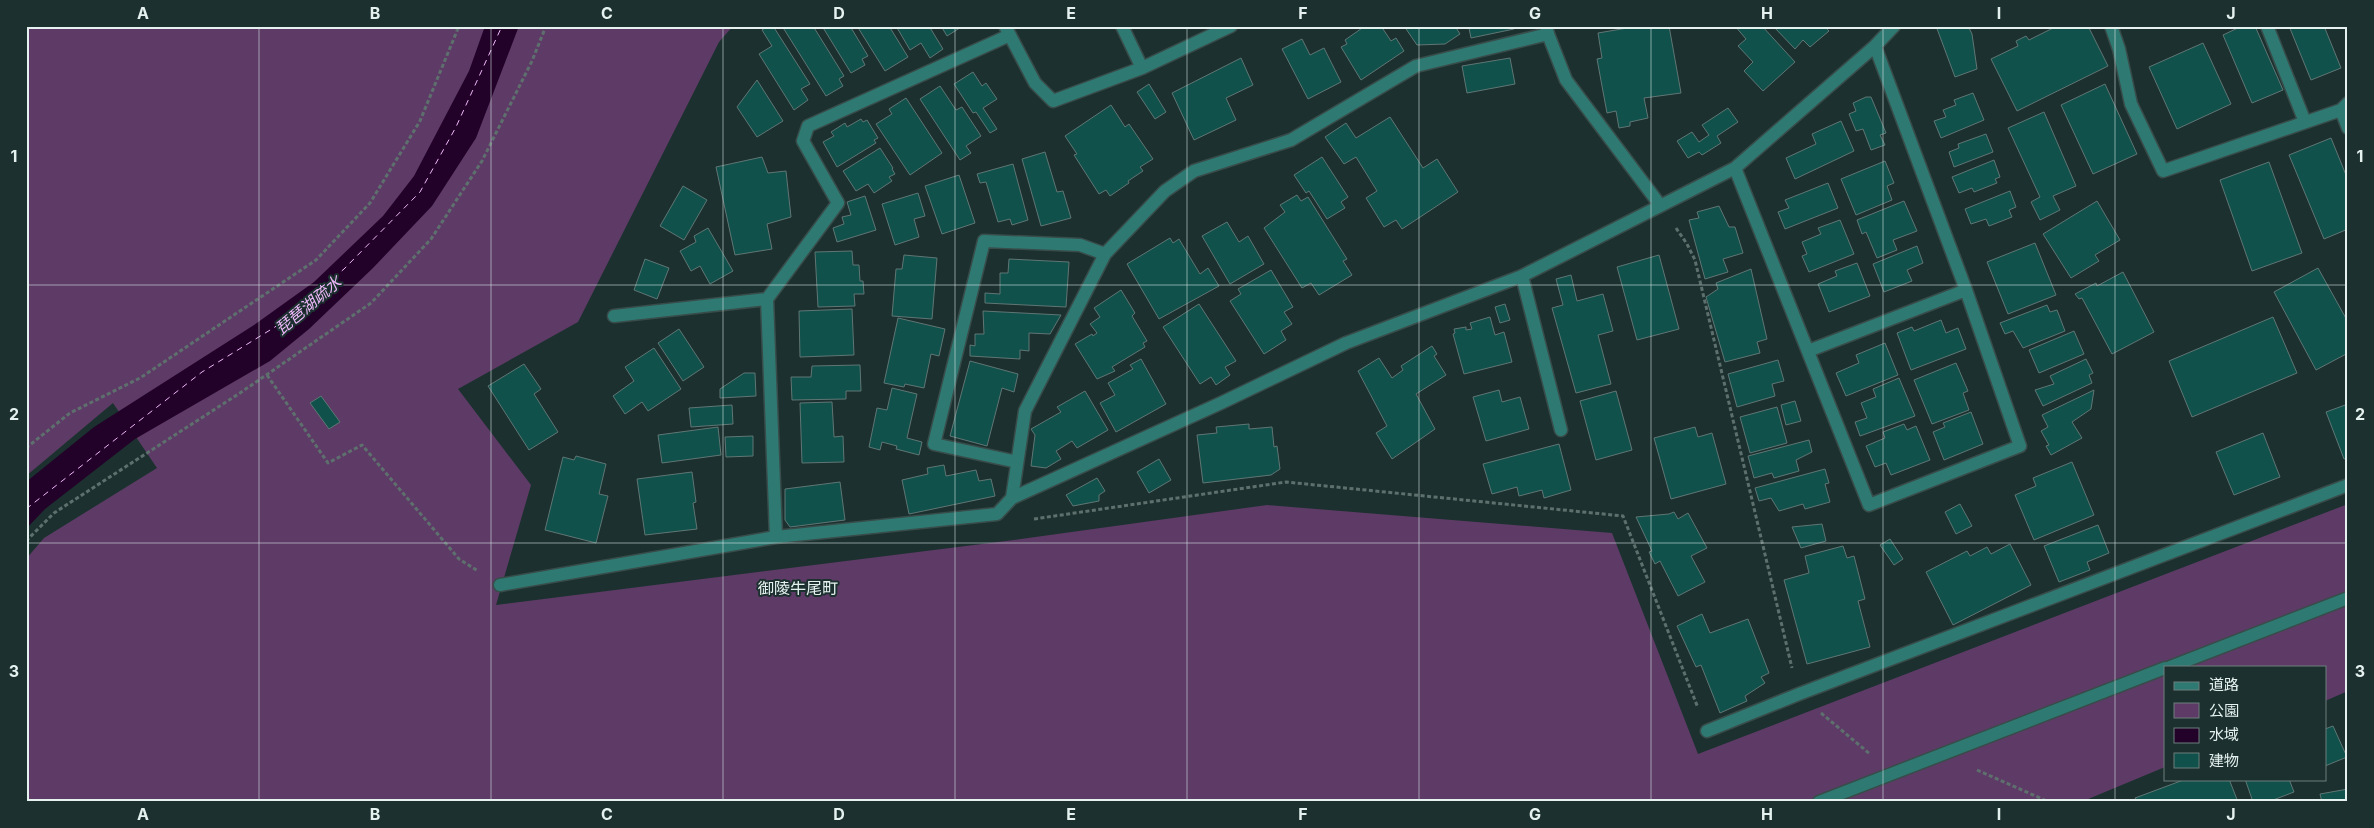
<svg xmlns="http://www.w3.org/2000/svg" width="2374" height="828" viewBox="0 0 2374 828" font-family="Inter,'Noto Sans JP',sans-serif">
<rect width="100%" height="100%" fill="#1c312f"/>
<!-- green -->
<path fill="#5e3b66" d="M26,26H733L719,42L578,322L458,389L531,485L496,605L1021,539L1267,505L1612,533L1698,754L2348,504V691L2325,701V667H2165V767L2081,802H26V559L44,538L157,468L113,403L26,476Z"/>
<!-- water -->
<path fill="#230229" d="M485,26H519L476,138L432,206L373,268L309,329L270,361L135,439L45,509L26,529V482L94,427L254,325L314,282L383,216L414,176L469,71Z"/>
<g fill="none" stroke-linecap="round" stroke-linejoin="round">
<!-- ferry -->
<path stroke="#efb8fa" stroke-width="1" stroke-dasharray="6 5" stroke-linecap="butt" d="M26,509L202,372L275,327L344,269L420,192L456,127L502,26"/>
</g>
<!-- building -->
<path fill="#11514c" stroke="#5f7674" d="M768,26H773L810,84L801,89L808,100L794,110L759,54L772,46L762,30Z
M782,26H813L844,76L839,79L843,86L826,96Z
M822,26H850L868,56L862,59L865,65L851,73Z
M857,26H889L908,57L885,71Z
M896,26H929L943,49L930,58L921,43L910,50Z
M941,26H963L947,36Z
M1365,26H1381L1391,41L1396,38L1404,51L1361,80L1341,47L1347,44L1345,40Z
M1404,26H1455L1460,34L1445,44L1417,45Z
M1473,26H1514V29L1471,38L1469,28Z
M1639,26H1669L1681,93L1644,98L1648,118L1630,122V126L1619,128L1616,111L1607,113L1597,59L1602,58L1598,33Z
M1735,26H1762L1795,62L1763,91L1744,71L1753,62L1738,46L1746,39Z
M1773,26H1824L1829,31L1810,47L1803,40L1795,49Z
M1936,26H1968L1972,34L1977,69L1955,77Z
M2052,26H2088L2108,66L2017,111L1991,59L2018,46L2016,41L2026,36L2029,40L2053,28Z
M2242,26H2255L2283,90L2252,103L2223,35Z
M2289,26H2324L2341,68L2311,80Z
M1302,39L1310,55L1324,48L1341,82L1308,99L1282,49Z
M2203,43L2231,104L2177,129L2149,67Z
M1241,58L1253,85L1226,98L1236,120L1194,140L1172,93Z
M1510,58L1515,84L1467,93L1462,66Z
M973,72L982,86L986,83L997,99L983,108L997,129L990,133L976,112L973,113L954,84Z
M757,80L783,121L757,137L737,107Z
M1149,84L1166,112L1155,119L1137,92Z
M2105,84L2137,154L2093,174L2061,105Z
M940,86L956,110L962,107L981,136L966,146L971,153L960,160L920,99Z
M1973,93L1984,120L1941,138L1934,121L1946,117L1943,110L1956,105L1954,100Z
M1866,97H1871L1886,133L1880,135L1885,145L1871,150L1863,129L1856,131L1849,114L1856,111L1853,103Z
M906,98L942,153L910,175L876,124L892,114L889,109Z
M1111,105L1125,127L1129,124L1153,159L1140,167L1143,171L1128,181L1129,183L1110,196L1106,190L1099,194L1074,155L1077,154L1065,136Z
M1728,108L1738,122L1717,136L1721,143L1702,155L1699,152L1688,158L1677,141L1692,132L1699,142L1709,135L1702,125Z
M2044,112L2076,186L2053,196L2060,210L2040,220L2031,202L2040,197L2008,128Z
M1390,117L1423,168L1437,159L1458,192L1402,229L1396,220L1384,227L1366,198L1377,191L1356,157L1344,164L1325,137L1346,123L1356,138Z
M861,119L863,122L867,120L878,138L874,140L876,143L837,167L823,142L834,136L831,132L845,123L847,127Z
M1841,121L1854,151L1795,179L1786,158L1816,144L1812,134Z
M1986,134L1993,152L1954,167L1949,152L1959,148L1958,144Z
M2331,138L2348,180V229L2324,239L2289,155Z
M880,148L893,168L892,169L895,174L889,177L892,181L874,193L868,184L856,191L843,171Z
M1045,152L1057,192L1063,191L1071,218L1041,226L1022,159Z
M762,157L768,173L786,171L791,217L767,224L772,249L735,255L716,167Z
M1322,157L1348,197L1341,202L1345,208L1327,219L1309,191L1306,193L1294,175Z
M1994,160L2000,177L1995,179L1997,183L1974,192L1972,188L1959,193L1952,177Z
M1885,161L1894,183L1887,186L1892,200L1856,215L1841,179Z
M2269,162L2302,253L2252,271L2220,180Z
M1013,164L1028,220L1012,225L1010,219L998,222L986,182L980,183L977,174Z
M959,175L975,223L942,234L925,186Z
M1828,183L1838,208L1785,229L1778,212L1789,208L1785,200Z
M683,186L707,200L684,240L660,226Z
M2010,191L2016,207L2009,210L2012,217L1989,226L1986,219L1971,224L1965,209Z
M918,193L925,216L914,219L919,237L895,245L882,204Z
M1297,195L1301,201L1308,197L1347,259L1343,261L1352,275L1319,295L1311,283L1302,288L1264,228L1285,212L1280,205Z
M865,196L876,230L837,242L833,228L844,224L842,217L851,215L847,202Z
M1904,201L1917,231L1893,240L1897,250L1877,258L1866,232L1862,234L1857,220Z
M2097,201L2120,240L2095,255L2099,261L2071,278L2043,234Z
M1719,206L1729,227H1735L1743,253L1723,259L1728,272L1705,279L1689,220L1699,218L1697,212Z
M1840,220L1854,254L1809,272L1802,256L1807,254L1802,242L1821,234L1818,228Z
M1227,222L1239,242L1248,236L1264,264L1230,284L1202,236Z
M708,228L733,271L710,284L700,266L691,271L680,251L696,242L694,236Z
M1170,238L1173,243L1179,239L1200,274L1208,268L1219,286L1159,319L1127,264Z
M2035,243L2056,295L2008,314L1987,262Z
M1917,246L1923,263L1907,270L1912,281L1884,292L1873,264Z
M852,251L853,265H859L860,281H863L864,294H854L855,306L818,307L815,252Z
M904,255L937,258L932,319L892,316L896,269H902Z
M1659,255L1679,329L1637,340L1617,267Z
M645,259L669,268L657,299L634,290Z
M1009,259L1069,262L1066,307L985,303V293L1000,294V273H1008Z
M1857,263L1870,296L1829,312L1818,284L1837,276L1835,271Z
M2318,268L2348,322V353L2316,370L2274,292Z
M1751,269L1767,339L1757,342L1760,353L1725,362L1706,297L1718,289L1716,283Z
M1271,270L1293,307L1284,312L1292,324L1281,331L1286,340L1264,354L1230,301L1241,294L1238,289Z
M2123,272L2154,332L2112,354L2082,298L2079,299L2075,294L2096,283L2097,286Z
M1571,275L1577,301L1603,294L1613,331L1598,335L1611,384L1576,393L1552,308L1563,305L1556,279Z
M1121,290L1135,313L1132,316L1147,341L1143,343L1145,347L1112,367L1115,371L1097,379L1075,344L1092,334L1093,336L1097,333L1090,324L1100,317L1094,308Z
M1199,304L1236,361L1225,367L1230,375L1216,385L1211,377L1200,384L1163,327Z
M1505,304L1510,320L1500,323L1495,307Z
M2047,305L2050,312L2057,310L2065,331L2023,348L2013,331L2005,334L2000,323Z
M852,309L854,355L800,357L799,311Z
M983,311L1061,315L1050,334L1029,333V351L1020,350V359L970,356V345L975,346V334H984Z
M1490,317L1495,335L1504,332L1512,362L1464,374L1453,334L1455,333L1454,329L1466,327V330L1472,329L1470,323Z
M2273,317L2297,373L2192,417L2169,361Z
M898,318L945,329L939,356L931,354L924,388L905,384L904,387L884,383Z
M1941,320L1946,333L1958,328L1966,349L1911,370L1897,333L1912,327L1914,331Z
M679,329L704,367L683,381L658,343Z
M2074,331L2084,354L2039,373L2029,350Z
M1885,343L1898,375L1846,396L1836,373L1859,363L1856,355Z
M1432,346L1437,354L1434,356L1446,375L1416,394L1435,429L1392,459L1376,433L1387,426L1358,371L1379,358L1392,378L1403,370L1401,366Z
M654,348L681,389L648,411L642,402L625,414L613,396L634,381L625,367Z
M1141,359L1166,404L1116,432L1100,403L1115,395L1108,383L1133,369L1130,365Z
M2086,359L2093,373L2089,375L2092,383L2043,406L2035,390L2054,384L2050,376Z
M1778,360L1784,381L1772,384L1775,396L1737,407L1728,374Z
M970,361L1018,374L1014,392L1002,388L987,446L950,436Z
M1956,363L1968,391L1963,393L1969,410L1932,424L1914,380Z
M524,364L541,389L534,394L558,432L529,450L488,386Z
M860,365L861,391H846V399L792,400L791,377H811L812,366Z
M744,373H755L756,396L720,398V389Z
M1899,378L1915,416L1860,436L1855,422L1867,418L1861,403L1876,397L1873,389Z
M892,388L917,394L907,438L922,442L919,455L896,449L897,446L882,442L880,450L869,447L877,408L887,410Z
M1499,390L1502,402L1520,397L1529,429L1486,441L1473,397Z
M2094,390L2091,409L2072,422L2082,438L2051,455L2046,446L2049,445L2041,431L2048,427L2042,415Z
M1085,391L1108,430L1077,448L1072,441L1056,451L1061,459L1046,468L1031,466L1035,435L1031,429L1061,412L1057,407Z
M1616,391L1632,450L1596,460L1580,401Z
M321,396L340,422L329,429L310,403Z
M1795,401L1801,421L1786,425L1781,405Z
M832,402L834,437L843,436L844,462L802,463L800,403Z
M2348,404V458L2344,459L2326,412Z
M732,405L733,424L691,427L689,408Z
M1777,407L1787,443L1750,453L1740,417Z
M1971,412L1983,444L1944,460L1933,432L1945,427L1943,423Z
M1249,424V429L1272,427L1274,447L1277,446L1280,469L1271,475L1203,483L1197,435L1217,433L1216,427Z
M1904,424L1907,430L1916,426L1930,460L1891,475L1886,463L1875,467L1866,446L1885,438L1883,432Z
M718,427L721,455L662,463L658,435Z
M1695,427L1698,437L1712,433L1726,484L1671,499L1654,438Z
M2263,433L2280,477L2234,495L2216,452Z
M753,436V456L726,457L725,437Z
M1809,440L1812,452L1796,460L1799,471L1774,478L1772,473L1754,478L1748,456Z
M1559,444L1571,490L1544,498L1542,490L1519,496L1517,487L1492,494L1483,464Z
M576,456L606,464L599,494L608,496L596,543L545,530L563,457L574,460Z
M1159,459L1171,480L1149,493L1137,472Z
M2072,462L2094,515L2034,540L2015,495L2036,486L2033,478Z
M944,465L946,476L976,470L979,481L991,479L995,496L909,514L902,480L928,474L927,468Z
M1825,469L1829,483L1825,484L1830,502L1805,509L1803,504L1779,511L1771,498L1759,501L1755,488Z
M692,472L696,502L693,503L697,529L645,535L637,479Z
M1097,478L1105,491L1099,495V501L1073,506L1066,495Z
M840,482L845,520L790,527L785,520V489Z
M1960,504L1972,526L1956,534L1945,512Z
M1674,512L1678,519L1688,513L1707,548L1691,556L1705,582L1678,596L1660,561L1655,564L1649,552L1652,551L1636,517L1669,514Z
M1822,524L1826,541L1801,548L1792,527Z
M2098,525L2109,553L2087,562L2090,570L2059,582L2044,546Z
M1890,539L1903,559L1894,565L1880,545Z
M2010,544L2031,585L1953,625L1926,572L1967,551L1970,556L1987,547L1991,554Z
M1843,546L1847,558L1854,556L1865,599L1858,601L1870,647L1807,664L1784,580L1809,573L1805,556Z
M1702,614L1710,633L1748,619L1769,673L1761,677L1765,683L1745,696L1747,701L1720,713L1701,665L1696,667L1677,626Z
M2333,726L2347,757L2325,766V729Z
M2186,779H2229L2238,802H2137L2135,798Z
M2245,779H2289L2294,792L2268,802H2253Z
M2348,789V802H2322L2320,794Z"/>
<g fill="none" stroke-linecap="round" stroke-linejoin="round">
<!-- service casing -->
<g stroke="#384c4a" stroke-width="15">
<path id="service" d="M1005,26L1035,83L1053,101L1142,68L1231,26
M1122,26L1142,68
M2111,26L2119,49L2131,104L2163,171L2341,110L2348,103
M2267,26L2305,122
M2341,110L2348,128
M1522,276L1561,430
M614,316L767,299
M1017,462L934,444L984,241L1080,245L1105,254
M776,537L767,299L838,203L803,141L808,126L1010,35
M500,585L776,537L997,514L1012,498L1025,411L1105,254L1165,191L1194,171L1291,140L1416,66L1548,34L1566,80L1660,205
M2170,667L2348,598
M1819,802L2165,668"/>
</g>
<!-- minor casing -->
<g stroke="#384c4a" stroke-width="15">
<path id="minor" d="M1546,26L1548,34
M1735,168L1869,505L2020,446L1966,290L1875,46
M1808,351L1966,290
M1012,498L1221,403L1346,343L1522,276L1735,168L1875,46L1894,26
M1707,731L1799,694L2348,485"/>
</g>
<!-- path -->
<path stroke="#5e706e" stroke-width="3" stroke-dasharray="4 2.5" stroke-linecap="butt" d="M1676,228L1687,244L1695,260L1792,668
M267,375L328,463L362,445L459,559L478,571
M26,448L70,413L140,378L316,260L370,203L420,121L459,26
M1034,519L1286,482L1623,516L1698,708
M26,541L54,513L240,393L371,303L431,239L482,161L532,61L546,26
M1821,713L1870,754
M1977,770L2049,802"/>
<!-- service -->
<use href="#service" stroke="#2f7973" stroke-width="12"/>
<!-- minor -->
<use href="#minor" stroke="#2f7973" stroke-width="12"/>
</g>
<!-- grid -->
<path fill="none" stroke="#e4f1ef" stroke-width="1" stroke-opacity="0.55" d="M259,26V802M491,26V802M723,26V802M955,26V802M1187,26V802M1419,26V802M1651,26V802M1883,26V802M2115,26V802M26,285H2348M26,543H2348"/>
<g text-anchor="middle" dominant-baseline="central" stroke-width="4" stroke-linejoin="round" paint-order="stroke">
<!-- water labels -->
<g font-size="16" font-style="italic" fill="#efb8fa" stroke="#1c312f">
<text transform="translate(308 305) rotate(-40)">琵琶湖疏水</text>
</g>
<!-- neighbourhood labels -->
<g font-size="16" fill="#e4f1ef" stroke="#1c312f">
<text x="798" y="588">御陵牛尾町</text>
</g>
</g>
<!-- border -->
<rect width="2374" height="828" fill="none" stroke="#1c312f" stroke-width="55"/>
<!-- legend -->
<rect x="2164" y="666" width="162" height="115" fill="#1c312f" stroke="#6c7e7c"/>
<rect x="2174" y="682" width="25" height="8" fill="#2f7973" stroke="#6c7e7c"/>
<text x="2209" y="690" font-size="15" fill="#e4f1ef">道路</text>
<rect x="2174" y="703" width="25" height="15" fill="#5e3b66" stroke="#6c7e7c"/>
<text x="2209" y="716" font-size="15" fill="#e4f1ef">公園</text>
<rect x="2174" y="728" width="25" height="15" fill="#230229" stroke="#6c7e7c"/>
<text x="2209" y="740" font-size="15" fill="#e4f1ef">水域</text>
<rect x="2174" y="753" width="25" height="15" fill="#11514c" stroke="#6c7e7c"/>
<text x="2209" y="766" font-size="15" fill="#e4f1ef">建物</text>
<rect x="28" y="28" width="2318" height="772" fill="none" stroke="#e4f1ef" stroke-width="2"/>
<g font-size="16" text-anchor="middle" font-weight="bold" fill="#e4f1ef">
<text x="143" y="19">A</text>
<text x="375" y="19">B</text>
<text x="607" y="19">C</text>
<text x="839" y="19">D</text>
<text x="1071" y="19">E</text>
<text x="1303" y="19">F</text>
<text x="1535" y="19">G</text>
<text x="1767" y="19">H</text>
<text x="1999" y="19">I</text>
<text x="2231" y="19">J</text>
<text x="14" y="162">1</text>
<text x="2360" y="162">1</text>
<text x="14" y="420">2</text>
<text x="2360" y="420">2</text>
<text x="14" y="677">3</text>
<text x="2360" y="677">3</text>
<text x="143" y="820">A</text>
<text x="375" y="820">B</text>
<text x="607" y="820">C</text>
<text x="839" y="820">D</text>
<text x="1071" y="820">E</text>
<text x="1303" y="820">F</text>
<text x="1535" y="820">G</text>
<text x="1767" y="820">H</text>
<text x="1999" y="820">I</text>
<text x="2231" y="820">J</text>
</g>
</svg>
